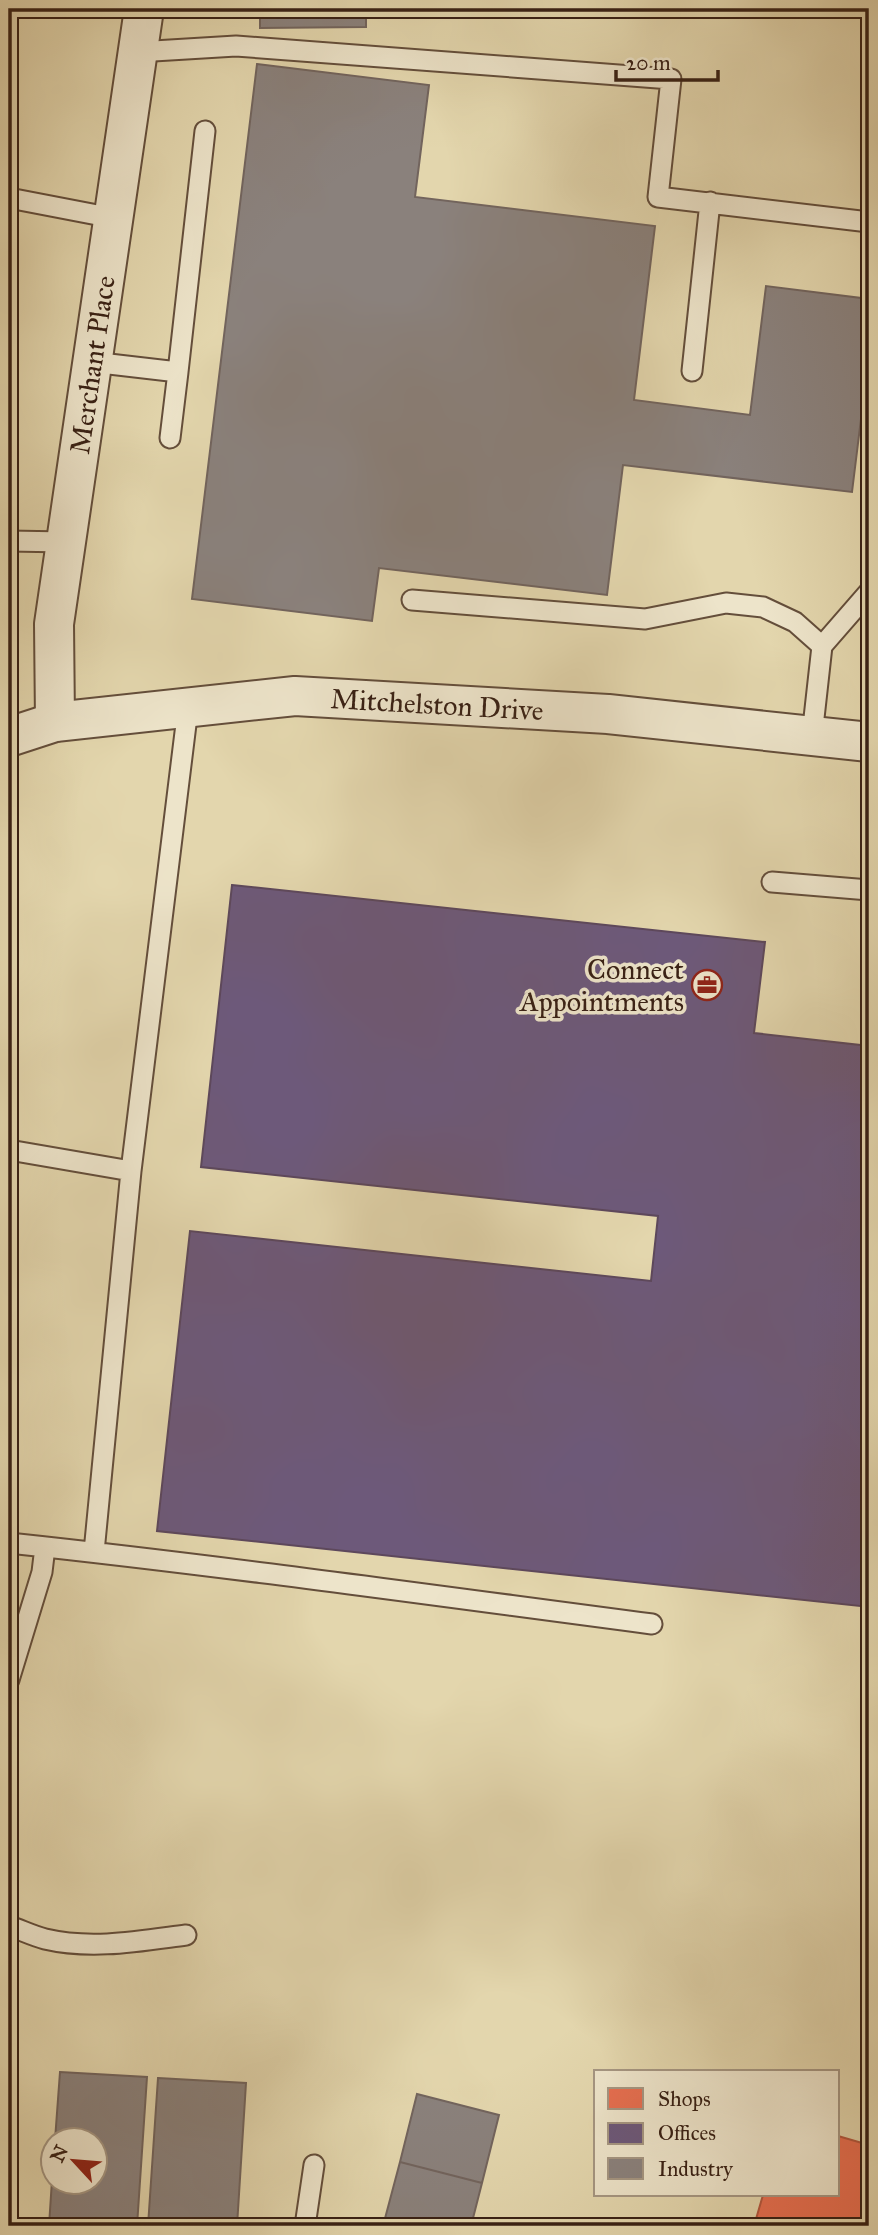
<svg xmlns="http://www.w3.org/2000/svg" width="878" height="2235" viewBox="0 0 878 2235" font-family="'IM FELL Great Primer',serif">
<rect width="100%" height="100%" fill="#e3d6ad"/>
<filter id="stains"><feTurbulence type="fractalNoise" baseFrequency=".00286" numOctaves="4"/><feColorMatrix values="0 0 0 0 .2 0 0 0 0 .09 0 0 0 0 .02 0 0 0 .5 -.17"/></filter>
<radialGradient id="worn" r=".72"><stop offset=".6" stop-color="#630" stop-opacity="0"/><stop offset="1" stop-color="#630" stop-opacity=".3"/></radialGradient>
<!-- shops -->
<path fill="#e76f51" stroke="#b3583f" stroke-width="2" d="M838,2136L869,2145V2226H754L763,2195H838Z"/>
<!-- offices -->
<path fill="#6d597a" stroke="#5d485c" stroke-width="2" d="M232,885L765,942L754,1033L869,1046V1607L157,1531L190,1231L651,1281L658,1216L201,1167Z"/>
<!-- industry -->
<path fill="#8a817c" stroke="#72645d" stroke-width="2" d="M9,9H12L13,55L9,56Z
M260,9H366V27L260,28Z
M257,64L429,85L415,197L655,226L634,400L750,415L766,286L869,299V354L852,492L623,465L607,595L379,568L372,621L192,599Z
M60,2072L147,2077L137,2226H49L52,2180V2182H94V2140H55Z
M158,2078L246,2083L237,2226H148Z
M417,2094L499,2115L482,2183L400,2162Z
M400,2162L482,2183L471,2226H383Z"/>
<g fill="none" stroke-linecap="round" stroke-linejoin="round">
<!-- service casing -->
<g stroke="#644e3b" stroke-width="23">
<path id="service" d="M137,52L236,46L671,79L658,197L869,222
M9,198L113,218
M92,362L178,372L170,438
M692,371L710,202
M178,372L205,131
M9,541L66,542
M412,600L645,619L726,603L763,607L795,622L822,646
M812,736L822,646L869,592
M772,882L869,890
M9,1150L131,1171L188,708
M9,1543C224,1566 438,1596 652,1624
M94,1552L131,1171
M9,1680L42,1572L45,1547
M9,1926C21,1930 33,1936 45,1939C92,1950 140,1941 186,1935
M305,2226L314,2165"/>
</g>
<!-- minor casing -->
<g stroke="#644e3b" stroke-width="42">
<g id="minor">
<path id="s1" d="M55,722L54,624L144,9"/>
<path id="s2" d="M9,737L55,722L295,696L608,714L869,742"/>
</g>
</g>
<!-- service -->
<use href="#service" stroke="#ede4ca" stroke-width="19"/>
<!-- minor -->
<use href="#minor" stroke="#ede4ca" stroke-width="38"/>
</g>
<!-- icons -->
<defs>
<g id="office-ring" transform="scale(1.575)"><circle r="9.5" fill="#ede4ca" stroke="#8f2418" stroke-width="1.5"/><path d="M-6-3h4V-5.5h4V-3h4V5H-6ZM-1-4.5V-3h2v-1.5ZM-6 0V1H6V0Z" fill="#8f2418"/></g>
</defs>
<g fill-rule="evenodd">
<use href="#office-ring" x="707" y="985"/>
</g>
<g text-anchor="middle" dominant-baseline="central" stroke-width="7" stroke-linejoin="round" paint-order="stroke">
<!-- street labels -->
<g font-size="28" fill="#392115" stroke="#ede4ca">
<text stroke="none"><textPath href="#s1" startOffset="360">Merchant Place</textPath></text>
<text stroke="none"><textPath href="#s2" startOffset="432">Mitchelston Drive</textPath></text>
</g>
<!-- poi labels -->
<g font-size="28" fill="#392115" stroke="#ede4ca" text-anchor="end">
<text x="684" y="969">Connect<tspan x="684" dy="32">Appointments</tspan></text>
</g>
</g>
<!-- margin -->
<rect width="878" height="2235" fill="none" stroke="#e3d6ad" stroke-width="35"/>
<rect x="10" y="10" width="857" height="2214" fill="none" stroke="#392115" stroke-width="3.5"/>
<rect x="18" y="18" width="843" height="2200" fill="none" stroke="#392115" stroke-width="2"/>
<!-- legend -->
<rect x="594" y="2070" width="245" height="126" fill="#ede4ca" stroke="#a59682" stroke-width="2"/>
<rect x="608" y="2088" width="35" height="21" fill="#e76f51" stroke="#a59682" stroke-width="2"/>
<text x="658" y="2106" font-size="21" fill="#392115">Shops</text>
<rect x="608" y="2123" width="35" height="21" fill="#6d597a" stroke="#a59682" stroke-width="2"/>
<text x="658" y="2140" font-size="21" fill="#392115">Offices</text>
<rect x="608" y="2158" width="35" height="21" fill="#8a817c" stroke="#a59682" stroke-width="2"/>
<text x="658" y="2176" font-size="21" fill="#392115">Industry</text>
<!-- north arrow -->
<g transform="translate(74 2161) rotate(296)"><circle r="33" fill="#ede4ca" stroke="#a59682" stroke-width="2"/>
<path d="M0-5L12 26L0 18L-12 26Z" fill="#8f2418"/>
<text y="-10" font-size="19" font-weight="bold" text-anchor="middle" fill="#392115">N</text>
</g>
<!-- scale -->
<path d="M616 70v10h102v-10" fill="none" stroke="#392115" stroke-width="3.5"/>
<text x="626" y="70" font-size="21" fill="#392115" stroke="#ede4ca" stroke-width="5" paint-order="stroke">20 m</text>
<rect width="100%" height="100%" filter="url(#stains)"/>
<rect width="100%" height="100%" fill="url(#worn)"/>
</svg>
